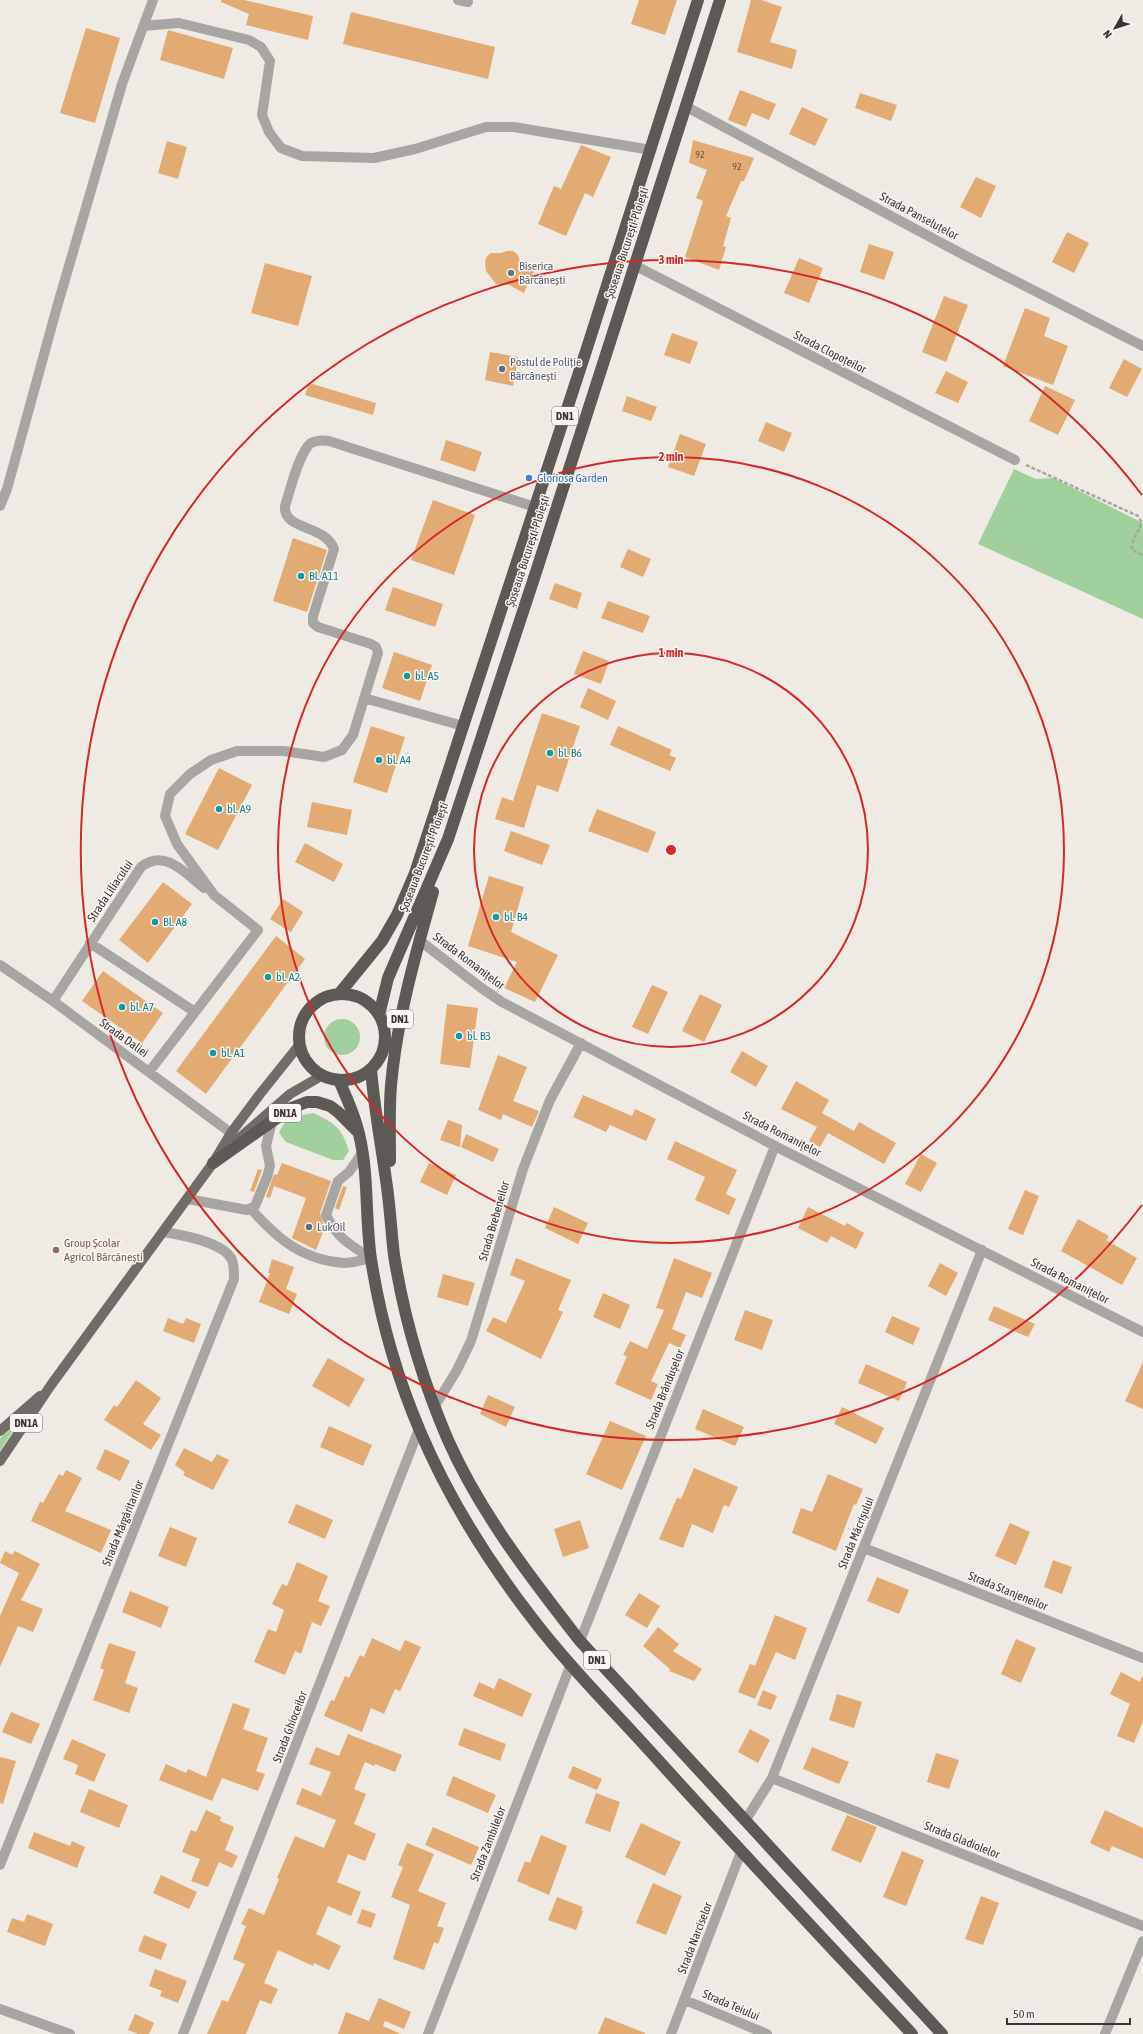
<svg xmlns="http://www.w3.org/2000/svg" width="1143" height="2034" viewBox="0 0 1143 2034" font-family="'Asap Condensed',sans-serif">
<rect width="100%" height="100%" fill="#efeae4"/>
<!-- green -->
<path fill="#a1d09e" d="M1014,469L1036,479L1053,478L1143,523V619L978,544Z
M324 1037a18 18 0 1 1 36 0a18 18 0 1 1-36 0Z
M313,1113C335,1123 342,1128 349,1151L343,1160H333L286,1142L279,1133C286,1116 297,1116 313,1113Z
M19,1421L0,1451V1438Z"/>
<!-- building -->
<path fill="#e2ab73" d="M221,0H244L313,16L308,40L246,25L249,14L221,2Z
M639,0H677L665,35L631,24Z
M751,0H761L782,7L770,42L797,50L792,69L737,52Z
M351,12L495,47L488,79L343,44Z
M86,28L120,38L95,123L60,113Z
M168,30L233,48L224,79L160,60Z
M740,90L776,104L769,120L752,113L746,127L728,120Z
M860,93L897,105L891,121L855,108Z
M802,107L828,119L815,146L789,134Z
M693,140L754,158L744,181H741L726,216L731,218L723,246L726,247L719,270L685,257L703,201L696,198L707,170L689,163Z
M167,141L187,147L178,179L158,173Z
M581,145L611,157L593,197L585,193L566,236L538,224L554,186L561,189Z
M976,177L996,186L981,218L960,207Z
M1067,232L1089,243L1074,273L1052,262Z
M869,244L894,252L884,280L860,272Z
M507,251H513L517,254L522,265L534,271L524,293L509,285L496,284L486,271L485,261L487,256L491,253H501Z
M799,258L823,268L809,303L784,293Z
M265,263L312,276L298,326L251,313Z
M944,296L968,305L946,362L922,352Z
M1025,308L1050,318L1044,336L1068,346L1053,385L1003,366Z
M672,333L698,342L690,364L664,355Z
M490,352L518,357L513,386L485,380Z
M1124,359L1142,369L1127,397L1109,388Z
M946,371L968,382L958,403L935,393Z
M309,383L376,403L373,415L305,395Z
M1045,386L1075,400L1058,435L1029,421Z
M627,396L657,407L651,421L622,411Z
M766,422L792,433L784,452L758,441Z
M680,434L706,444L694,476L668,467Z
M446,440L482,452L475,472L440,460Z
M433,500L475,515L454,575L411,560Z
M293,538L327,550L307,612L273,601Z
M628,549L651,559L643,577L620,567Z
M555,583L582,593L577,609L549,599Z
M393,587L443,604L435,627L385,610Z
M608,601L650,616L643,633L601,618Z
M583,651L609,661L601,684L574,674Z
M394,652L432,665L420,701L382,688Z
M588,688L616,701L608,720L580,707Z
M542,713L580,726L558,792L537,785L524,828L495,819L502,797L513,801Z
M371,726L405,737L387,793L353,782Z
M618,726L672,750L669,755L676,758L670,771L610,745Z
M219,768L252,785L218,850L185,834Z
M312,802L352,810L347,835L307,827Z
M597,809L656,832L648,853L588,831Z
M511,831L550,845L542,865L504,851Z
M305,843L343,864L334,882L295,862Z
M489,876L524,887L511,932L558,955L535,1002L504,988L517,962L468,946Z
M163,882L192,904L148,963L119,940Z
M283,899L303,912L291,932L270,919Z
M276,936L305,959L206,1094L176,1071Z
M103,971L163,1013L142,1043L82,1001Z
M652,985L668,992L648,1034L632,1027Z
M700,994L722,1005L704,1042L682,1031Z
M447,1004L478,1008L470,1068L440,1064Z
M742,1051L768,1066L756,1087L730,1072Z
M498,1055L527,1067L513,1101L539,1111L532,1127L503,1114L501,1120L478,1110Z
M796,1081L829,1100L822,1113L854,1131L859,1122L896,1143L884,1164L828,1133L820,1147L809,1141L817,1127L781,1109Z
M583,1095L632,1116L635,1109L656,1119L646,1141L610,1125L606,1132L573,1117Z
M448,1120L462,1125L460,1147L440,1140Z
M466,1134L499,1149L493,1162L461,1147Z
M675,1141L737,1170L726,1194L736,1199L729,1215L695,1200L705,1177L667,1159Z
M921,1154L937,1163L921,1192L905,1184Z
M282,1163L331,1181L320,1213L325,1227L316,1250L292,1238L306,1198L274,1186L270,1198L266,1197L274,1174L277,1175Z
M429,1163L456,1175L447,1195L420,1182Z
M258,1169L262,1170L254,1192L250,1191Z
M343,1186L347,1187L339,1210L335,1208Z
M1025,1190L1039,1196L1023,1235L1008,1229Z
M554,1207L588,1223L578,1244L545,1228Z
M808,1207L845,1226L847,1223L864,1233L856,1249L831,1236L827,1243L798,1228Z
M1078,1219L1109,1236L1106,1240L1137,1258L1122,1285L1061,1251Z
M516,1258L571,1280L558,1310L563,1312L541,1359L486,1331L493,1317L506,1323L525,1281L510,1275Z
M674,1258L712,1273L702,1298L686,1292L672,1329L686,1335L680,1348L669,1343L651,1381L658,1384L651,1400L615,1384L627,1356L623,1355L630,1341L647,1349L664,1310L656,1308Z
M272,1259L294,1267L286,1289L297,1294L289,1314L259,1302L270,1273H268Z
M940,1263L958,1273L946,1296L928,1286Z
M443,1274L475,1283L468,1306L437,1297Z
M603,1293L630,1305L620,1329L593,1317Z
M994,1306L1035,1324L1028,1337L988,1320Z
M745,1310L773,1320L762,1350L734,1340Z
M892,1316L920,1328L913,1345L885,1332Z
M168,1318L183,1324L186,1318L201,1324L194,1343L163,1331Z
M328,1358L365,1379L349,1407L312,1386Z
M1143,1362V1409L1125,1401Z
M866,1364L907,1382L899,1401L858,1383Z
M136,1380L161,1398L143,1424L161,1435L151,1450L104,1420L114,1405L117,1407Z
M488,1395L515,1407L506,1427L480,1414Z
M842,1407L884,1428L876,1444L834,1424Z
M703,1409L744,1427L735,1446L695,1429Z
M610,1421L646,1436L622,1490L586,1474Z
M329,1426L372,1445L363,1466L320,1447Z
M184,1448L212,1462L217,1454L229,1460L213,1490L183,1475L185,1472L175,1465Z
M105,1449L130,1461L120,1481L96,1469Z
M694,1468L738,1487L729,1507L724,1505L713,1533L692,1524L683,1548L659,1539L677,1498L681,1499Z
M66,1470L82,1478L65,1511L111,1530L101,1553L31,1521L40,1502L43,1503L59,1474L63,1476Z
M828,1474L863,1489L856,1505L854,1504L836,1551L792,1533L801,1508L812,1512Z
M296,1504L333,1520L325,1539L288,1523Z
M580,1520L589,1548L563,1557L554,1529Z
M1010,1523L1030,1532L1016,1565L995,1556Z
M170,1527L197,1538L186,1567L158,1556Z
M5,1551L12,1555L15,1551L40,1564L21,1600L43,1609L33,1632L18,1626L0,1667V1616L19,1573L0,1563Z
M1053,1560L1072,1567L1062,1594L1044,1587Z
M297,1562L328,1576L318,1601L330,1606L321,1626L312,1622L301,1654L295,1651L285,1675L254,1662L268,1629L276,1632L284,1610L272,1604L282,1584L287,1586Z
M877,1577L909,1590L899,1614L867,1601Z
M130,1591L169,1607L161,1628L122,1612Z
M639,1593L660,1606L647,1628L625,1615Z
M775,1615L807,1628L795,1660L776,1652L755,1699L738,1692L750,1664L755,1666Z
M658,1627L679,1644L673,1651L702,1669L694,1681L669,1671L670,1669L643,1646Z
M372,1638L400,1651L405,1640L421,1647L400,1691L395,1689L384,1714L371,1708L362,1732L324,1716L331,1700L334,1701L345,1676L349,1678L360,1655L364,1657Z
M1016,1639L1036,1648L1021,1683L1001,1674Z
M109,1643L136,1652L125,1683L138,1688L129,1713L93,1700L104,1670L100,1668Z
M1121,1672L1140,1682L1143,1674V1721L1134,1743L1117,1736L1130,1704L1110,1694Z
M499,1678L532,1694L522,1717L473,1696L479,1682L494,1689Z
M763,1690L777,1696L771,1710L757,1705Z
M837,1694L862,1702L854,1728L829,1720Z
M233,1703L250,1709L243,1729L268,1738L256,1771L265,1774L258,1791L222,1778L212,1801L159,1780L166,1764L186,1773L188,1769L206,1777Z
M11,1712L40,1724L31,1744L2,1732Z
M464,1728L506,1744L500,1761L458,1745Z
M750,1729L770,1740L758,1763L738,1752Z
M348,1734L402,1755L395,1772L375,1764L374,1766L365,1762L354,1789L366,1794L354,1824L376,1834L365,1861L348,1854L337,1882L361,1892L351,1916L328,1906L316,1934L341,1946L329,1970L314,1963L313,1966L278,1950L264,1983L278,1989L271,2004L260,2000L246,2034H207L222,2000L228,2002L245,1964L233,1959L246,1926L241,1924L249,1908L264,1915L279,1879L277,1878L295,1836L324,1848L336,1820L296,1804L302,1788L321,1796L331,1772L309,1764L316,1747L339,1756Z
M72,1739L106,1754L94,1782L75,1774L78,1765L63,1759Z
M812,1747L849,1762L839,1784L803,1769Z
M936,1753L959,1760L949,1789L927,1782Z
M0,1757L16,1761L3,1804L0,1803Z
M573,1766L602,1779L597,1790L568,1778Z
M453,1776L496,1795L488,1813L446,1795Z
M89,1789L128,1805L119,1828L80,1812Z
M596,1793L620,1802L610,1832L585,1823Z
M206,1810L221,1817L220,1821L234,1827L225,1850L238,1856L232,1868L219,1862L208,1887L191,1881L200,1859L182,1852L191,1830L196,1832Z
M1105,1810L1143,1828V1859L1112,1846L1109,1852L1090,1843Z
M847,1815L877,1827L861,1863L831,1850Z
M641,1823L681,1842L665,1876L625,1857Z
M433,1827L479,1847L471,1865L425,1845Z
M34,1832L70,1846L72,1841L85,1847L77,1868L28,1848Z
M541,1835L567,1846L549,1895L517,1881L525,1861L530,1863Z
M407,1843L434,1854L418,1891L446,1903L437,1926L444,1928L438,1944L434,1942L424,1970L393,1959L410,1905L391,1897L403,1867L398,1865Z
M902,1851L924,1860L906,1906L883,1897Z
M161,1875L197,1892L189,1909L153,1893Z
M653,1883L682,1896L666,1935L636,1923Z
M981,1896L999,1903L983,1945L965,1939Z
M557,1897L583,1907L581,1910L583,1911L576,1930L548,1920Z
M362,1909L376,1914L371,1928L357,1923Z
M27,1914L53,1924L45,1946L7,1932L12,1918L24,1922Z
M144,1935L167,1944L161,1960L138,1951Z
M155,1969L187,1981L178,2003L160,1996L162,1991L149,1986Z
M379,1998L411,2012L404,2029L385,2021L383,2026L401,2034H338L346,2012L369,2021Z
M135,2014L154,2023L149,2034H138L128,2030Z
M605,2017L645,2033V2034H598Z"/>
<g fill="none" stroke-linecap="round" stroke-linejoin="round">
<!-- path -->
<path stroke="#a9a5a1" stroke-width="2.5" stroke-dasharray="4 2" stroke-linecap="butt" d="M1026,465L1138,516L1142,523L1132,543V550L1143,555"/>
<!-- minor -->
<path stroke="#a8a6a3" stroke-width="10" d="M458,0L468,2
M143,26L179,23L249,40L261,47L270,61L262,115L269,132L281,148L302,156L374,158L415,149L486,127H514L651,150
M685,106L962,254L1143,346
M634,265L1015,460
M0,506L7,489L57,307L122,84L153,0
M364,698L463,726
M419,940L480,987L502,1002L775,1146L1143,1332
M90,943L195,1012
M0,965L53,1001L231,1133
M53,1001L141,867C165,848 185,873 204,888
M149,1072L258,930L214,895L177,844L165,816L170,794L190,774L211,760L237,751H284L324,757L342,750L353,735L378,653L376,647L371,644L318,627L313,623V616L334,549C325,524 283,531 285,506C290,491 299,452 311,443C317,440 323,440 329,441L535,507
M362,1153L349,1172L338,1181L326,1215C337,1238 350,1245 371,1258
M188,1199L247,1210L255,1206L267,1177L270,1166L266,1146L272,1122
M251,1209C278,1239 302,1260 344,1263C353,1263 363,1260 371,1258
M435,1406L457,1370L471,1341L523,1169L550,1100L581,1043
M864,1548L1143,1658
M580,1641L775,1146
M772,1778L1143,1926
M745,1821L772,1778L982,1250
M0,1865L234,1279C234,1274 234,1265 232,1260C224,1242 182,1235 164,1232
M685,2000L767,2034
M0,2009L70,2034
M183,2034L419,1429
M428,2034L571,1664
M671,2034L741,1852
M1105,2034L1143,1941"/>
<!-- major -->
<path stroke="#706d69" stroke-width="10" d="M236,1141L290,1094L323,1075
M0,1431L40,1396
M0,1461L51,1385L213,1163L231,1133L260,1094L300,1044"/>
<!-- highway -->
<path stroke="#5d5954" stroke-width="12" d="M339,994L382,941L397,915L415,873L587,348L698,0
M299 1037a43 43 0 1 1 86 0a43 43 0 1 1-86 0Z
M379,1015L388,978L448,839L537,569L720,0
M371,1069C374,1107 381,1143 386,1180C390,1205 391,1230 394,1255C404,1318 423,1382 448,1440C481,1514 531,1578 580,1641L942,2034
M339,1080C346,1097 355,1115 359,1134C369,1175 365,1218 371,1259C380,1317 397,1377 420,1431C448,1497 488,1561 532,1618C570,1668 616,1713 658,1760C741,1852 827,1943 912,2034
M390,1161C390,1136 389,1110 391,1085C397,1019 415,956 433,892
M213,1163L291,1108L307,1102H317L330,1106L338,1112L357,1131"/>
</g>
<!-- distance rings -->
<g fill="none" stroke="#d62828" stroke-width="2">
<circle cx="671" cy="850" r="197"/>
<circle cx="671" cy="850" r="393"/>
<path d="M1142 1205A590 590 0 1 1 1142 495"/>
</g>
<!-- markers -->
<circle fill="#6b7280" stroke="#fcf7f2" stroke-width="1.5" cx="511" cy="273" r="4"/>
<g fill="#5c6f8a" stroke="#fcf7f2" stroke-width="1.5">
<circle cx="502" cy="369" r="4"/>
<circle cx="309" cy="1227" r="4"/>
</g>
<circle fill="#3f7fe0" stroke="#fcf7f2" stroke-width="1.5" cx="529" cy="478" r="4"/>
<g fill="#0f9aa8" stroke="#fcf7f2" stroke-width="1.5">
<circle cx="301" cy="576" r="4"/>
<circle cx="407" cy="676" r="4"/>
<circle cx="550" cy="753" r="4"/>
<circle cx="379" cy="760" r="4"/>
<circle cx="219" cy="809" r="4"/>
<circle cx="496" cy="917" r="4"/>
<circle cx="155" cy="922" r="4"/>
<circle cx="268" cy="977" r="4"/>
<circle cx="122" cy="1007" r="4"/>
<circle cx="459" cy="1036" r="4"/>
<circle cx="213" cy="1053" r="4"/>
</g>
<circle fill="#8d6e63" stroke="#fcf7f2" stroke-width="1.5" cx="56" cy="1250" r="4"/>
<g text-anchor="middle" dominant-baseline="central" stroke-width="3" stroke-linejoin="round" paint-order="stroke">
<!-- number labels -->
<g font-size="10" fill="#635344">
<text x="700" y="154">92</text>
<text x="737" y="166">92</text>
</g>
<!-- shield labels -->
<g fill="#fcf7f2" stroke="#74706d" stroke-width="1">
<rect x="552" y="407" width="26" height="18" rx="3"/>
<rect x="387" y="1010" width="26" height="18" rx="3"/>
<rect x="269" y="1104" width="32" height="18" rx="3"/>
<rect x="10" y="1414" width="32" height="18" rx="3"/>
<rect x="584" y="1651" width="26" height="18" rx="3"/>
</g>
<g font-size="11" font-weight="bold" fill="#393634">
<text x="565" y="416">DN1</text>
<text x="400" y="1019">DN1</text>
<text x="285" y="1113">DN1A</text>
<text x="26" y="1423">DN1A</text>
<text x="597" y="1660">DN1</text>
</g>
<!-- street labels -->
<g font-size="12" fill="#393634" stroke="#fcf7f2">
<text transform="translate(919 216) rotate(28)">Strada Panseluțelor</text>
<text transform="translate(627 243) rotate(-72)">Șoseaua București-Ploiești</text>
<text transform="translate(830 352) rotate(27)">Strada Clopoțeilor</text>
<text transform="translate(528 551) rotate(-72)">Șoseaua București-Ploiești</text>
<text transform="translate(424 857) rotate(-69)">Șoseaua București-Ploiești</text>
<text transform="translate(110 891) rotate(-56)">Strada Liliacului</text>
<text transform="translate(469 961) rotate(37)">Strada Romanițelor</text>
<text transform="translate(124 1038) rotate(36)">Strada Daliei</text>
<text transform="translate(782 1134) rotate(27)">Strada Romanițelor</text>
<text transform="translate(494 1221) rotate(-74)">Strada Brebeneilor</text>
<text transform="translate(1070 1281) rotate(27)">Strada Romanițelor</text>
<text transform="translate(665 1389) rotate(-68)">Strada Brândușelor</text>
<text transform="translate(123 1523) rotate(-68)">Strada Mărgăritarilor</text>
<text transform="translate(856 1533) rotate(-68)">Strada Măcrișului</text>
<text transform="translate(1008 1591) rotate(22)">Strada Stanjeneilor</text>
<text transform="translate(290 1727) rotate(-69)">Strada Ghioceilor</text>
<text transform="translate(962 1840) rotate(22)">Strada Gladiolelor</text>
<text transform="translate(488 1844) rotate(-69)">Strada Zambilelor</text>
<text transform="translate(695 1938) rotate(-69)">Strada Narciselor</text>
<text transform="translate(731 2005) rotate(23)">Strada Teiului</text>
</g>
<!-- worship labels -->
<g font-size="12" fill="#5b616d" stroke="#fcf7f2" text-anchor="start">
<text x="519" y="266">Biserica<tspan x="519" dy="14">Bărcănești</tspan></text>
</g>
<!-- service labels -->
<g font-size="12" fill="#4e5e75" stroke="#fcf7f2" text-anchor="start">
<text x="510" y="362">Postul de Poliție<tspan x="510" dy="14">Bărcănești</tspan></text>
<text x="317" y="1227">LukOil</text>
</g>
<!-- shop labels -->
<g font-size="12" fill="#366cbe" stroke="#fcf7f2" text-anchor="start">
<text x="537" y="478">Gloriosa Garden</text>
</g>
<!-- culture labels -->
<g font-size="12" fill="#0d838f" stroke="#fcf7f2" text-anchor="start">
<text x="309" y="576">Bl. A11</text>
<text x="415" y="676">bl. A5</text>
<text x="558" y="753">bl. B6</text>
<text x="387" y="760">bl. A4</text>
<text x="227" y="809">bl. A9</text>
<text x="504" y="917">bl. B4</text>
<text x="163" y="922">Bl. A8</text>
<text x="276" y="977">bl. A2</text>
<text x="130" y="1007">bl. A7</text>
<text x="467" y="1036">bl. B3</text>
<text x="221" y="1053">bl. A1</text>
</g>
<!-- education labels -->
<g font-size="12" fill="#785e54" stroke="#fcf7f2" text-anchor="start">
<text x="64" y="1243">Group Școlar<tspan x="64" dy="14">Agricol Bărcănești</tspan></text>
</g>
</g>
<circle cx="671" cy="850" r="6" fill="#d62828" stroke="#fcf7f2" stroke-width="2"/>
<g font-size="12" text-anchor="middle" font-weight="bold" fill="#d62828" stroke="#fcf7f2" stroke-width="3" stroke-linejoin="round" paint-order="stroke">
<text x="671" y="264">3 min</text>
<text x="671" y="461">2 min</text>
<text x="671" y="657">1 min</text>
</g>
<!-- north arrow -->
<g transform="translate(1115 28) rotate(231)" stroke="#fcf7f2" stroke-width="3" paint-order="stroke">
<path d="M0-3L7 15L0 10L-7 15Z" fill="#393634"/>
<text y="-6" font-size="11" font-weight="bold" text-anchor="middle" fill="#393634">N</text>
</g>
<!-- scale -->
<path d="M1007 2018v6h123v-6" fill="none" stroke="#393634" stroke-width="2"/>
<text x="1013" y="2018" font-size="12" fill="#393634" stroke="#fcf7f2" stroke-width="3" paint-order="stroke">50 m</text>
</svg>
